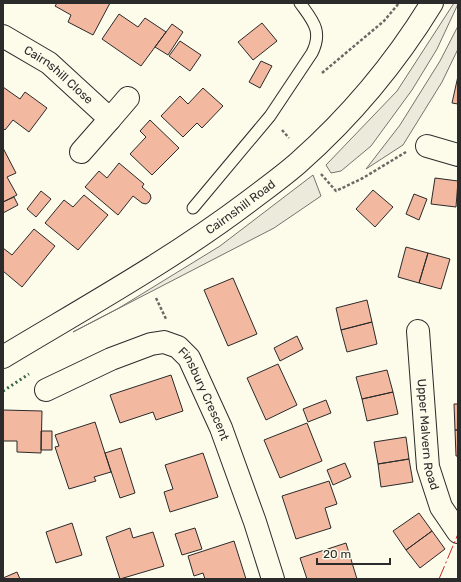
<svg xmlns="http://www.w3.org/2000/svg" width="461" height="582" viewBox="0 0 461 582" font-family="Rubik,sans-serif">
<rect width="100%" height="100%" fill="#fdfbea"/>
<!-- green -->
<path fill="#ecebdb" stroke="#74746e" d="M454,3H458V4L437,49L412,90L371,146L341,171L331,173L326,165L397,91Z
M458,26V49L442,82L403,145L366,169L400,125L440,61Z
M313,175L321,196L274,228L73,332L119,308L220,246Z"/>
<!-- building -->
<path fill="#f2b8a0" stroke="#2b2b2b" d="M57,3H110L93,35L68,22L71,15L55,6Z
M119,14L138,27L145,18L166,32L141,66L102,39Z
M262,23L277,41L253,60L238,42Z
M172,24L183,32L168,55L155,47Z
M180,41L201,55L190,71L169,56Z
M261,61L272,66L260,88L249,82Z
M458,76V104L452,103Z
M3,87L20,99L25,92L47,108L29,132L13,120L5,130L3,128Z
M203,88L223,106L202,128L197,123L183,137L161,116L180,96L188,104Z
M150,120L179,148L152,175L130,154L146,137L140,131Z
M3,148L16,173L7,177L17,195L3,202Z
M119,163L144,184L142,187L150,194L151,198L149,202L146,204L142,203L133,196L118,215L85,187L99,171L107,178Z
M435,178L458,181L456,207L431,204Z
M373,190L393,207L375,227L356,209Z
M41,191L51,199L36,217L27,209Z
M414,194L427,199L419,220L406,214Z
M84,195L108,215L78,250L45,223L64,200L73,207Z
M14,197L18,205L3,213V202Z
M34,229L55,246L22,287L3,271V248L12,255Z
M406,247L428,253L419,283L398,277Z
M428,253L450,259L441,289L419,283Z
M233,278L257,334L228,346L204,290Z
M367,300L372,322L341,330L336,308Z
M372,322L377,344L347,352L341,330Z
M297,336L303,349L280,361L274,348Z
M278,364L297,405L266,420L247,378Z
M387,370L393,392L362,399L356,377Z
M171,375L183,411L156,420L153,412L120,423L110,395Z
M393,392L398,414L367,421L362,399Z
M326,400L331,413L308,422L303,409Z
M454,404H458V430H455Z
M3,410L42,411L41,453L17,452V441H3Z
M95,422L111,472L94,477L96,481L69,489L55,447L59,446L55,435Z
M307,423L322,461L280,478L264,440Z
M455,430H458V456H456Z
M41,431H52V450H41Z
M406,437L409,459L378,464L374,442Z
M121,448L135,493L120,498L105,453Z
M203,453L218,497L170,512L164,492L173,489L165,465Z
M409,459L413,482L381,487L378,464Z
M345,463L351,477L333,485L327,470Z
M329,481L337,504L325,508L331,528L296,539L282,496Z
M419,513L432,531L406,550L393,531Z
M72,523L82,555L56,563L46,532Z
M130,528L133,538L153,532L164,566L120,579L106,537Z
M195,528L202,549L182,555L175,534Z
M432,531L445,549L420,568L406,550Z
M234,541L246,579H205L203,573L194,576L188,556Z
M346,543L357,579H307L300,558Z
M17,572L20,579H3V578Z"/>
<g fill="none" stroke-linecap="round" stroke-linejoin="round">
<!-- service casing -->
<g stroke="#2b2b2b" stroke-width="13">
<path id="service" d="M193,208L270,116L312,53C323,31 313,21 300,3"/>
</g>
<!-- minor casing -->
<g stroke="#2b2b2b" stroke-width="24">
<g id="minor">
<path id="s1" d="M3,36L49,63L110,119L81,152"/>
<path d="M110,119L128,98"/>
<path d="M427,146L458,155"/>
<path id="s2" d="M418,331L428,467L441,507L458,532"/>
<path id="s3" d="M46,390L111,359L151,344L164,342L178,347L189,358L221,428L255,522L273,579"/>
</g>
</g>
<!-- tertiary casing -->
<g stroke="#2b2b2b" stroke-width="24">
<g id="tertiary">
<path id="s4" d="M3,357C86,307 171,260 248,202C265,189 282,177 298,163C350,117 396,62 432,3"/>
</g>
</g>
<!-- path -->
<path stroke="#6a6964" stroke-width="2.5" stroke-dasharray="3 2" stroke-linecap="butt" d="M322,73L384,21L399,3
M282,130L289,138
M321,174L336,191L363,178L406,152
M156,298L166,319"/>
<!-- service -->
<use href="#service" stroke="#fdfbea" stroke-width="11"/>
<!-- minor -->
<use href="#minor" stroke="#fdfbea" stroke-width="22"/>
<!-- tertiary -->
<use href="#tertiary" stroke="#fdfbea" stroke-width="22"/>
<!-- hedge -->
<path stroke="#34623c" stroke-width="3" stroke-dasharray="2 3" stroke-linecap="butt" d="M3,391L29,374"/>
<!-- power -->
<path stroke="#c62828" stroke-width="1" stroke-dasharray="14 3 2 3" stroke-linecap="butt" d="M439,579L458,534"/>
</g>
<g text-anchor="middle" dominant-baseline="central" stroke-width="3" stroke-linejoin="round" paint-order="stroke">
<!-- street labels -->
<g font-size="12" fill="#2b2b2b" stroke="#fdfbea">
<text stroke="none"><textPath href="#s1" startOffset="68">Cairnshill Close</textPath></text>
<text stroke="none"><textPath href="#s4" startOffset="281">Cairnshill Road</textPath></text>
<text stroke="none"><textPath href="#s3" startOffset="197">Finsbury Crescent</textPath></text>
<text stroke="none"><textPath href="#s2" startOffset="104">Upper Malvern Road</textPath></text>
</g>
</g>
<!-- border -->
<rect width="461" height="582" fill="none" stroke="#2b2b2b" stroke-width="8"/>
<!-- scale -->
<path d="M317 558v6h73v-6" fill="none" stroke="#2b2b2b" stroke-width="2"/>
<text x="323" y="558" font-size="12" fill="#2b2b2b" stroke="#fdfbea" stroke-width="3" paint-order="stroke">20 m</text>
</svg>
